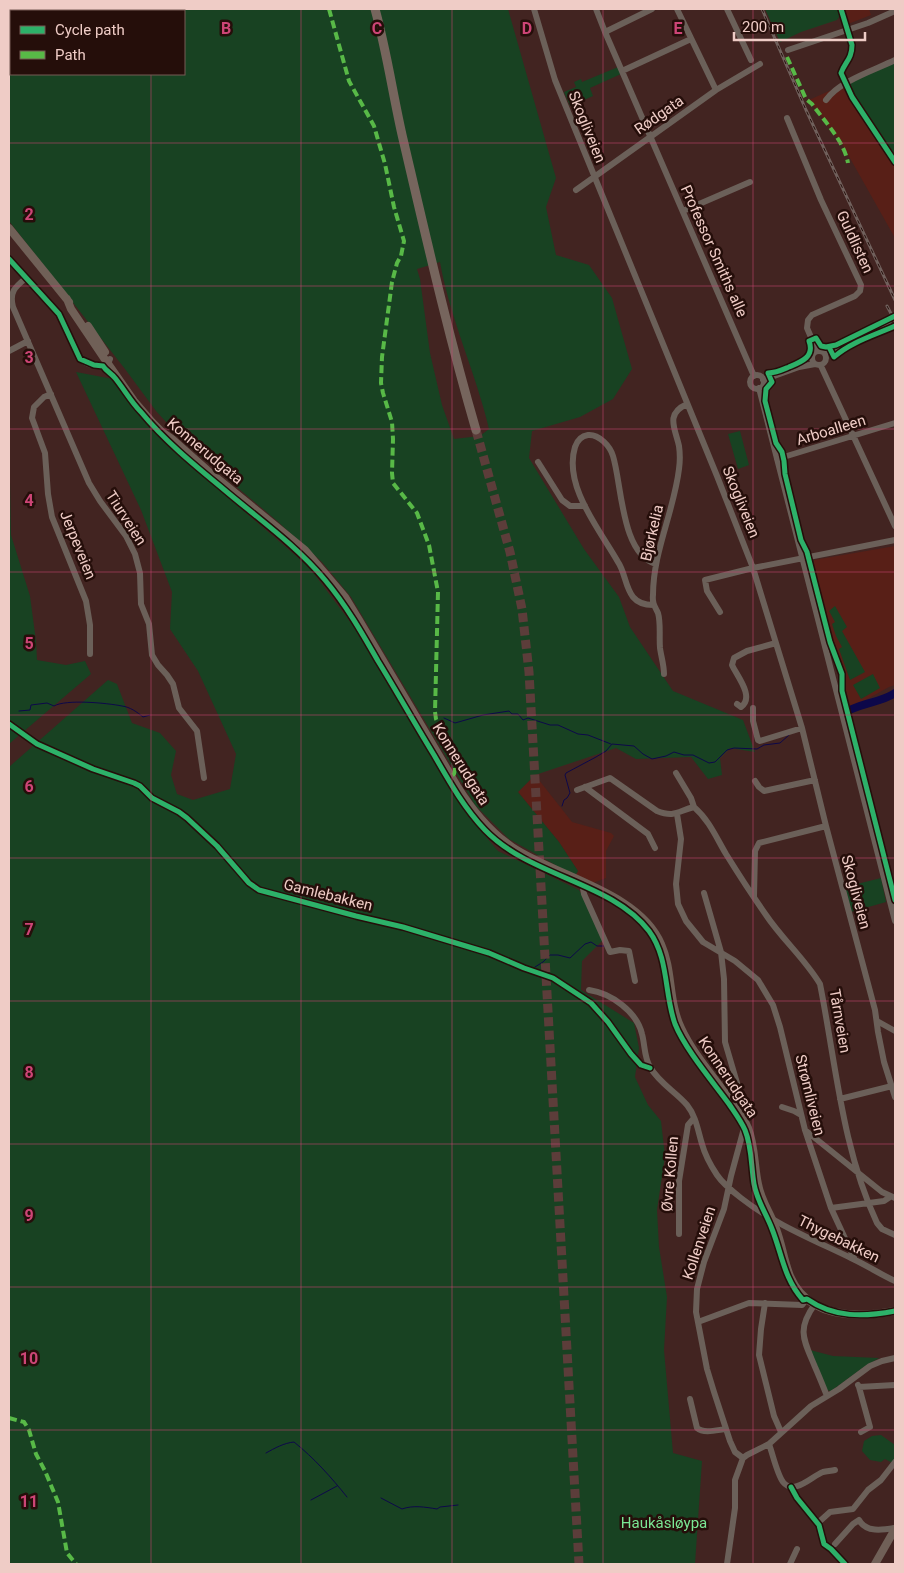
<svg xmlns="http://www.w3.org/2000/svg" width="904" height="1573" viewBox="0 0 904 1573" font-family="Roboto,sans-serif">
<rect width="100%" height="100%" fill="#422421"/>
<!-- built -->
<path fill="#581f17" d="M843,9H869L871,15L848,24L847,23Z
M847,83L895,155V238L842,144L809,100Z
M895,546V685L889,687L851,708L846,691L845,679L832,639L814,567V560Z
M535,775L572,822L611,833L614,836L606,851V878L593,883L575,876L578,871L559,842L518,792Z"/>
<!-- green -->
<path fill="#184222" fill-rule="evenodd" d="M9,9H508L556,178L546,207L556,255L589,265L612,298L632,369L613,399L580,417L532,431L529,458L584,549L619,597L630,627L673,691L743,720L755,752L730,748L720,758L722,775L708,779L691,757L636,759L616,748L535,775L518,792L559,842L578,871L575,876L509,839L475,805L351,597L322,562L276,520L187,445L156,411L125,369L9,221ZM11,11H184V74H11ZM440,262C450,319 476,373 489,429L480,436L454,439L442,405L430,353L420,279L417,269Z
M765,9H840L841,14L837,20L801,32L780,42Z
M895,63V155L847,83Z
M618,67L621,74L590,88L593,96L570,106L564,92L576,87L574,82L581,79L582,82Z
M76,372L113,379L132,406L181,457L309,567L357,631L451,790L476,825L498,851L579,890L586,902L603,940L582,961L581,990L634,1023L639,1048L635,1077L648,1105L661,1121L665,1156L657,1210L659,1247L667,1297L664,1350L673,1453L702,1461L695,1564H9V767L108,680L117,684L132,723L160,733L176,751L171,775L177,794L193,800L230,789L236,754L198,671L170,629L172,592L141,510Z
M9,429L11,535L30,596L36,641L37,660L66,665L85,661L91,674L9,744Z
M740,431L749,465L738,469L728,434Z
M835,606L847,627L842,631L865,672L850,680L839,649L842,647L836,636L832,624L835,622L829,611Z
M873,674L880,688L861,699L853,685Z
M881,878L886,902L851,912L845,887Z
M810,1350L833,1356L879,1358L864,1367L831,1391L826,1390Z
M881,1435L895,1445V1462L894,1464L885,1459L881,1462L870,1460L862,1451L864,1441L872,1436Z"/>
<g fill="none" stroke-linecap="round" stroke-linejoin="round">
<!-- stream -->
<path stroke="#0d084a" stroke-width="1" d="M104,11L108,9
M19,711L30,710L31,705L47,703L54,706C66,699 107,703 122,706C130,707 137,712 143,717L150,715
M444,718L455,723L483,715L509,711L512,714H518L523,720L528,718L550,725H558L578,734L588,735L611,744
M562,806L564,800L567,798L570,793L565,775L566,773L596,757L606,751L612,744L634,746L643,754L652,759L666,756L674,752L684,755H693L709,763L715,762L727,750L734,748L757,749L764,745L780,743L789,735
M535,967L543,962L550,955H558L570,958L585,944L591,942L597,946H604
M266,1453C275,1448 284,1443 294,1442C314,1458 331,1477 347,1497
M381,1498L402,1509C413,1505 425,1507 437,1509L440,1507L458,1505
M311,1500L337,1486"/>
<!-- river -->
<path stroke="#0d084a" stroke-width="8" d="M852,709C866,702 882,702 895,693"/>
<!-- highway-tunnel -->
<path stroke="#5c3d3a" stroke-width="9" stroke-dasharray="9 4.5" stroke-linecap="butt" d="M476,430L510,552L522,609L529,672L579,1564"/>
<!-- minor -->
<path stroke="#6b6059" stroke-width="6" d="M534,9L555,80L717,476L753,568L802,728L826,826L875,1010L878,1032L884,1062L895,1097
M596,9L605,32L754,376
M677,9L716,90
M727,9L751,60
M605,32L652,9
M788,50L868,23L895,11
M622,71L691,39
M826,100C839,81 875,70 895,60
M787,118L821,200L861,285L860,291L855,296L812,315L808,320L807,328L817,351
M576,190L716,90L760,64
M683,211L750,182
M9,259L59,314L80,359C88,365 98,368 108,364L110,359
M26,278C15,287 9,292 13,307L89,483L100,501L126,536L135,554L140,573L141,604L149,624L152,655L158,665L167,675L173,684L179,708L197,731L204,778
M812 358a7 7 0 1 1 14 0a7 7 0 1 1-14 0Z
M9,351L28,341
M823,352L838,348L889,324
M821,366L895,526
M750 382a7 7 0 1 1 14 0a7 7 0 1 1-14 0Z
M763,380L799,367L815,364
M759,388L895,921
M51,394L44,397L34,407L32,418L45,453L48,494L52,517L86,601L90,625V654
M777,459L895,423
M538,462L562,500L570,506H585
M653,605C645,605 638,603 633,597C625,587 625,572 618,562C600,530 563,486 575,447C577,441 581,436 588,435C599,434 610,446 613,456C622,485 621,554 656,564
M720,612L707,591L705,580L753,568L895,540
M664,674C664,665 661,656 660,648C659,637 661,623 658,613C655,607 652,603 653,595C653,552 674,511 679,469C680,462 680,453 679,446C675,428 665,414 687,404
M737,704L741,707C755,697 737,676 732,665L734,658L747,651L776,643
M753,708V721L758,740L760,741L802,728
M676,773L691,798L694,807
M755,781L759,787L764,791L815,780
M585,787L648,834L655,848
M577,790L610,778L657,811C675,818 678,811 694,807C709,820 716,837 726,854C739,875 752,895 766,915C782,939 805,959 820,984C836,1064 842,1148 877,1223L882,1229L895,1235
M677,814L681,839L676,884L678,904L686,921L703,942L735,961L758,980L773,1005L780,1027L805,1130L831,1208L855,1260
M582,882L584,894L610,952L620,950L629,951L635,981
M704,893L721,952L724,979L725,1042L747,1117L731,1176L724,1209L704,1262L697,1289L696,1312L707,1369L714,1392L730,1441L735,1452L743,1458
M754,896L755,851L759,843L826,826
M589,990C611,993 637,1012 642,1034C645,1045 644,1057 650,1067C659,1083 676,1092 687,1105C696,1116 698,1131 702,1144C705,1155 711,1166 717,1175C723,1184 732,1191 741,1198C774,1224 814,1240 851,1258C866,1265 880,1274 895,1281
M877,1021L895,1031
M840,1099L892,1086
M782,1107L794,1111L801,1115
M805,1130L882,1192L895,1198
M831,1208L884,1201L890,1197
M679,1234V1181L688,1125L694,1118
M765,1303L761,1329L759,1355L774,1416L781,1432
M815,1304C796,1330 804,1340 815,1367C819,1376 823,1386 827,1396
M698,1322L749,1303L802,1305L807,1299
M858,1385L859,1387L895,1385
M859,1387L870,1427L861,1432
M690,1399L697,1428C704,1434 717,1430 726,1429
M769,1444C773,1455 777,1474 783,1482C794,1496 812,1476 823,1472C827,1471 831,1471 835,1470
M820,1521L830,1512L853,1509L868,1490L881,1480L895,1462
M835,1544L853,1524L859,1520C866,1533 883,1530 895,1528
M727,1564L735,1508V1480L743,1458L747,1455L769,1444L811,1406L839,1389L870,1366L882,1361L895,1358
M790,1564L797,1549"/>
<!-- major -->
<path stroke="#706057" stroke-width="8" d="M9,228L69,302
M67,299L71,309L104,358L134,401L152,422L162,432L172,439L207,470L305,550L345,597L359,620L457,786C472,810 489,831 512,847C557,877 639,892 661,944C673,971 668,1001 681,1028C693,1054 714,1077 730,1100C736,1109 744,1118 748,1128C755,1146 754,1166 758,1184C761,1201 771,1214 776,1229C782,1245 784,1261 790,1276C808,1319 857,1318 895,1311
M88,326L105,352
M875,1564L895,1529"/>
<!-- highway -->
<path stroke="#76655d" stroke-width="9" d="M375,9C387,52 393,96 403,139C426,237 448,334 476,430"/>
<!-- rail casing -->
<g stroke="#70605c" stroke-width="3">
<path id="rail" d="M762,9L806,110L895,300
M887,306L895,321"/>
</g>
<!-- rail -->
<use href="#rail" stroke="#250e0a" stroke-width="1" stroke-dasharray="4" stroke-linecap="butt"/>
<!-- quiet -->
<path stroke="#58b947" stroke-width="4" stroke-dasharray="8 4" stroke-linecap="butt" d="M329,9L349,81L374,126L385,164L394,207L404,241L401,256L397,263L392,282L382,357L381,383L383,393L392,422L393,439L392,473L393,483L417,513L429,545L438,592L435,712L436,719C443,734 459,757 454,774L451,776
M787,57L806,99L812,104C825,122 844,141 848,163
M9,1418L24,1422L29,1430L36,1454L45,1471L58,1502L67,1553L76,1564"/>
<!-- cycleway casing -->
<g stroke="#250e0a" stroke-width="8">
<path id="cycleway" d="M841,9L852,45C852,59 845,62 841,73L852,97L895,162
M9,259L59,314L80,359L94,365L103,366C106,371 111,373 115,378C124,389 131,402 141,412C164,440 193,464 221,487C256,517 295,544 325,580C346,605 362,633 378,661C397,692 415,724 434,755C449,781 464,808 485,830C530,877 612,882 649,931C669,958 664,993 675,1024C685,1049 713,1082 729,1104C735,1113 741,1121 745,1130C752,1147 751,1166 754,1184C757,1201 766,1213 772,1229C782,1254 784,1279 803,1300L807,1299C834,1318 864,1317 895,1311
M895,316L836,345L826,347L821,346L816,338L809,341C815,357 801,362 789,367C782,370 776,373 768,373L772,382L766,389L765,401L776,443L782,452L784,461L785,474L801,540L807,552L830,642L842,674V691L895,900
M829,347L834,357C851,342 875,335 895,326
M9,724L37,744L93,769L134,783L140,786L152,798L179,812L187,818L217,846L249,883L259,890L356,916L403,927L489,953L524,968L553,978L591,1003L608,1022L631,1054L641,1065L650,1068
M791,1487L797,1498L819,1525L824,1544L831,1549L845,1564"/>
</g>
<!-- cycleway -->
<use href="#cycleway" stroke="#2db169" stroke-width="5"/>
</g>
<!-- grid -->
<path fill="none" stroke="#cd4576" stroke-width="1" stroke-opacity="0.55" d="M151,9V11M301,9V1564M452,9V1564M603,9V1564M753,9V1564M151,74V1564M9,143H895M9,286H895M9,429H895M9,572H895M9,715H895M9,858H895M9,1001H895M9,1144H895M9,1287H895M9,1430H895"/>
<g text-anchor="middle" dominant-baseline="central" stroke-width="5" stroke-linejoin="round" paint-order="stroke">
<!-- street labels -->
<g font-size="15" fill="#efccc6" stroke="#250e0a">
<text transform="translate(659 115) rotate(-35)">Rødgata</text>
<text transform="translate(587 127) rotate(68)">Skogliveien</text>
<text transform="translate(855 242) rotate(65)">Guldlisten</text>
<text transform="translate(714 251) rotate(66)">Professor Smiths alle</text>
<text transform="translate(831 430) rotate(-17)">Arboalleen</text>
<text transform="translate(205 451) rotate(40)">Konnerudgata</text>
<text transform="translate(741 502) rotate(68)">Skogliveien</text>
<text transform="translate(126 518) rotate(57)">Tiurveien</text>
<text transform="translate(652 533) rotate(-77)">Bjørkelia</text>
<text transform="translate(78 545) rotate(68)">Jerpeveien</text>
<text transform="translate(461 764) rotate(58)">Konnerudgata</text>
<text transform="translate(856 892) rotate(75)">Skogliveien</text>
<text transform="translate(328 895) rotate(14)">Gamlebakken</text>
<text transform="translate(840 1021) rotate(80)">Tårnveien</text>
<text transform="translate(728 1077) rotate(56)">Konnerudgata</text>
<text transform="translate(810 1095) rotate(76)">Strømliveien</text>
<text transform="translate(670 1174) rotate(-85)">Øvre Kollen</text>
<text transform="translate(839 1239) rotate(26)">Thygebakken</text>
<text transform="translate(699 1243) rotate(-72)">Kollenveien</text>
</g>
<!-- park labels -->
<g font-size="15" fill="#7ae694" stroke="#250e0a">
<text x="664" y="1523">Haukåsløypa</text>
</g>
</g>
<g font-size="16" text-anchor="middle" font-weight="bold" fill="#cd4576" stroke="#250e0a" stroke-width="5" stroke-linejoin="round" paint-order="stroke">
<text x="226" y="34">B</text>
<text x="377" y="34">C</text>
<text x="527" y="34">D</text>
<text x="678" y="34">E</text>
<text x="29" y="220">2</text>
<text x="29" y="363">3</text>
<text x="29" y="506">4</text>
<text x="29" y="649">5</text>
<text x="29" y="792">6</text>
<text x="29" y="935">7</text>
<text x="29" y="1078">8</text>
<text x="29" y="1221">9</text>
<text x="29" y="1364">10</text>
<text x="29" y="1507">11</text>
</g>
<!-- border -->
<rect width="904" height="1573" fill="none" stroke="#efccc6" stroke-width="20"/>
<!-- legend -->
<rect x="10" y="10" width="175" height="65" fill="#250e0a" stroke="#765a55"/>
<rect x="20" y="26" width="25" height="8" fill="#2db169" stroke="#765a55"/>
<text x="55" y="35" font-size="15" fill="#efccc6">Cycle path</text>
<rect x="20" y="51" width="25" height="8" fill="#58b947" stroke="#765a55"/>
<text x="55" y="60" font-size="15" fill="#efccc6">Path</text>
<!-- scale -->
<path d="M734 32v8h131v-8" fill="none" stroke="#efccc6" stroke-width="2.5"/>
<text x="742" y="32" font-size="15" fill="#efccc6" stroke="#250e0a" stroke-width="4" paint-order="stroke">200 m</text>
</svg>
